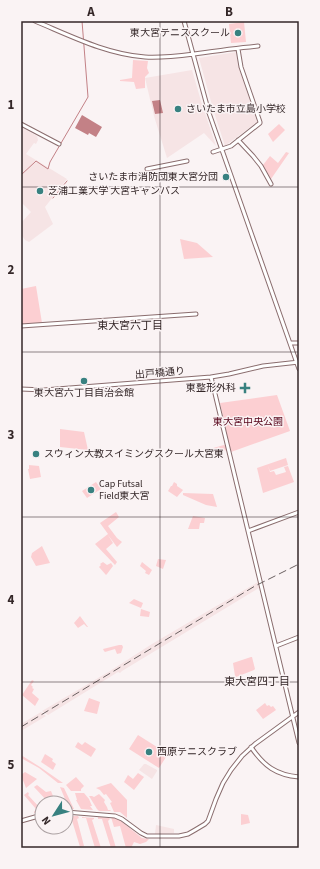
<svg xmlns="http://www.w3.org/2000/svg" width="320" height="869" viewBox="0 0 320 869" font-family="'Source Sans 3','Noto Sans JP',sans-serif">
<rect width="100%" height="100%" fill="#faf3f4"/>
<!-- built -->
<path fill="#f6e4e5" d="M236,52L238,65L257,122L225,146L213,109L199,58Z
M192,70L201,101L216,146L204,133L167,158L154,116L145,78Z
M21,127L37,136L38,140L36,144L34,143L26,154L67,179L45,207L53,224L29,242L25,240L21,234V223L31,212L21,202Z
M258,582L259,588L122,671L120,673L118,672L48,715L42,711L110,671L152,644L213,608Z
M41,712L46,716L21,731V724Z
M144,764H146L157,770V771L152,779L139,770Z
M156,825L174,829V833L155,834Z"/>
<!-- green -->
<path fill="#fccfd2" d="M244,22L246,42L231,43L229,24Z
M133,60L148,61L147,68L149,73L145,77V88L136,89L134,82L120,81V80L132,78Z
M279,124L285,130L273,142L268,134Z
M286,152L289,153L271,179L263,165L270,156L278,163Z
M180,239L197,243L213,257L184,259Z
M36,286L42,323L21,324V289Z
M277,395L290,431L231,452L220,403Z
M60,429L84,432L88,450L60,447Z
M224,445L226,446L227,450L207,455L206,451V450Z
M286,458L288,465L270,471L268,466L270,472L274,471L276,475L286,472L284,467L288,466L294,482L263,493L257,468Z
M29,465L39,466L41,477L30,479L28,469H29Z
M96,482L101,489L87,498L82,491Z
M174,482L177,484V486L183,490L177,497L168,491L171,486H172Z
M183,493L213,494L217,507L206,505L183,495Z
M116,512L119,517L108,526L117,538L122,542L117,547L108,535L113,543L106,549L117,562L115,565L95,544L108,534L100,523Z
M193,516L205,518L204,523H200L199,529H188Z
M42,546L50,563L36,566L31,557L32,553Z
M158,559L166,560L163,569L156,566Z
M103,562L107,565L111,563L113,566L107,574L106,575L99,567L101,565L100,564Z
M142,562L152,570L149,575L145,573L146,571L140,566Z
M134,599L143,603L141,608L129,603Z
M141,609L150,612L149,617L140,616Z
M80,616L88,627H87L84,624L78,628L74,623Z
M119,645H122L123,647L121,653L117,654L115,649L105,652L104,651L103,649Z
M251,657H252L255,669L254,670L236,677L235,676L233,663Z
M32,680L34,681L31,685L33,687L32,688L34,689L32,693L39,699L35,706L22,695Z
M89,698L100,702L97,714L84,711Z
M265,703L267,706L269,705L271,707L273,706L276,710L263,719L256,710Z
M138,735L168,754L159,768L129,749Z
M78,742L82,745L85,742L96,749L91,757L75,747Z
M45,754L53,759L52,761L56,764L53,770L41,762Z
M21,755L40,767L63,783H58L39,768L21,758Z
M25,772L37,779L26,788L21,775Z
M138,773L144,777L134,790L124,782L128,775L133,779Z
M76,777L84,786L81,789V791H71L66,785Z
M111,783L127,800V818L120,812H114L110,803L112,802L106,794L104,795L100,790L96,788Z
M37,785L46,792L51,791L53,796L51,797L54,803H49L34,787Z
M60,787L64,788L74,809H66L68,806Z
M28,792L29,794L28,795L40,808L42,807V812L34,813V812L36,809L24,795Z
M75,793H84L89,799L92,806H90L93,810L81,809L76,800H77Z
M99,794L105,800L104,802L107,807L108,810H111L110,811H99L97,809L89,796H92L94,797Z
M241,814L248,815L250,823L241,825Z
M66,816H78L79,818L77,819L84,846L80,847L71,817L67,818Z
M82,817L94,818V819L92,820L101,848H103H95L86,818H82Z
M98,817L109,818L110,819L108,821L116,848H111L102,819H98Z
M111,817L117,818L142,838L149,839L146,842L140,844L134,842L131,848H126L120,826L114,827Z"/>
<!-- water -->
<path fill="#c38186" d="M160,100L163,113L155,114L152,101Z
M82,115L102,127L96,137L89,133L88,135L75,128Z"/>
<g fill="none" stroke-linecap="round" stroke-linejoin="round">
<!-- stream -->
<path stroke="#c38186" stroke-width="1" d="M21,175L35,162L36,161L48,169L50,162L88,97L82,21
M53,198L67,181"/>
<!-- tertiary casing -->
<g stroke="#8a6d6e" stroke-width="5">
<path id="tertiary" d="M35,21C71,36 106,54 145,57C162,58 178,56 194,54C215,51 237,48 258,46
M184,21L209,113L299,369
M21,124L59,144
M238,140L253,156L261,166L271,184
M213,152L231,146L260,123V122L241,67L238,49
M147,169L187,161
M21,326L196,314
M290,343H299
M211,377L299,743
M21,389L44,390L211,377L229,374L263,366L299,362
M248,531L299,512
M276,646L299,637
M251,747C264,766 276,775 299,777
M66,812L115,816L122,819L141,833L147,836H179L188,834L195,830L205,824L208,821L216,799L223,783L231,770L242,756L255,744L299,712
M21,821L42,815"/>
</g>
<!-- tertiary -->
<use href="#tertiary" stroke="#fff" stroke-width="3"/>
<!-- rail -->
<path stroke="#6a5f60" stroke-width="1" stroke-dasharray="8 4" stroke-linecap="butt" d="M21,727L255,586L299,564"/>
</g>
<!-- grid -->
<path fill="none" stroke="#342728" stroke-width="1" stroke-opacity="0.55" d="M160,21V848M21,187H299M21,352H299M21,517H299M21,682H299"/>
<!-- markers -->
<g fill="#388180" stroke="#faf3f4" stroke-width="1.5">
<circle cx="238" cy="33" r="4"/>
<circle cx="178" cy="109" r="4"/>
<circle cx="226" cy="177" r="4"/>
<circle cx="40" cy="191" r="4"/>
<circle cx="84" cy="381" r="4"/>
<path d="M243 382h4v4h4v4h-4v4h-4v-4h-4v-4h4z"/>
<circle cx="36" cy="454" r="4"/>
<circle cx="91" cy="490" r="4"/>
<circle cx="149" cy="752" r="4"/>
</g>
<g text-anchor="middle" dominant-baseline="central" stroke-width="3" stroke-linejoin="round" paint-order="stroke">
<!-- poi labels -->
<g font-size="10" fill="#342728" stroke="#faf3f4" text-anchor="start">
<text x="230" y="33" text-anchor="end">東大宮テニススクール</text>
<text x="186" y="109">さいたま市立島小学校</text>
<text x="218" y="177" text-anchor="end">さいたま市消防団東大宮分団</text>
<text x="48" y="191">芝浦工業大学 大宮キャンパス</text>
<text x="236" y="388" text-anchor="end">東整形外科</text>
<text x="84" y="393" text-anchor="middle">東大宮六丁目自治会館</text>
<text x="44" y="454">スウィン大教スイミングスクール大宮東</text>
<text x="99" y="484">Cap Futsal<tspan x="99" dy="12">Field東大宮</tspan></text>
<text x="157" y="752">西原テニスクラブ</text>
</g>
<!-- street labels -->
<g font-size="10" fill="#342728" stroke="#faf3f4">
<text transform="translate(160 373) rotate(-5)">出戸橋通り</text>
</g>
<!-- park labels -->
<g font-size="10" fill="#560319" stroke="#faf3f4">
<text x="248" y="422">東大宮中央公園</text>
</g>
<!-- neighbourhood labels -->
<g font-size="11" fill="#342728" stroke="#faf3f4">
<text x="130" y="325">東大宮六丁目</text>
<text x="257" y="681">東大宮四丁目</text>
</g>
</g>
<!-- border -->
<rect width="320" height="869" fill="none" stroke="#faf3f4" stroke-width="44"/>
<!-- north arrow -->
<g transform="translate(54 815) rotate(234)"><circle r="19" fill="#faf3f4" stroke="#aba1a2"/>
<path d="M0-3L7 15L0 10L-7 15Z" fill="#388180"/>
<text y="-6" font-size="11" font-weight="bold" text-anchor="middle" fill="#342728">N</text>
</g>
<rect x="22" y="22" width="276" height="825" fill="none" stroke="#342728" stroke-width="1.5"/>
<g font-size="13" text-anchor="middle" font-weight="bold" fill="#342728">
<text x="91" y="16">A</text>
<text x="229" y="16">B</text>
<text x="11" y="109">1</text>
<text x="11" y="274">2</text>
<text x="11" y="439">3</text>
<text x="11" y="604">4</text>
<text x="11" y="769">5</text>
</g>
</svg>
